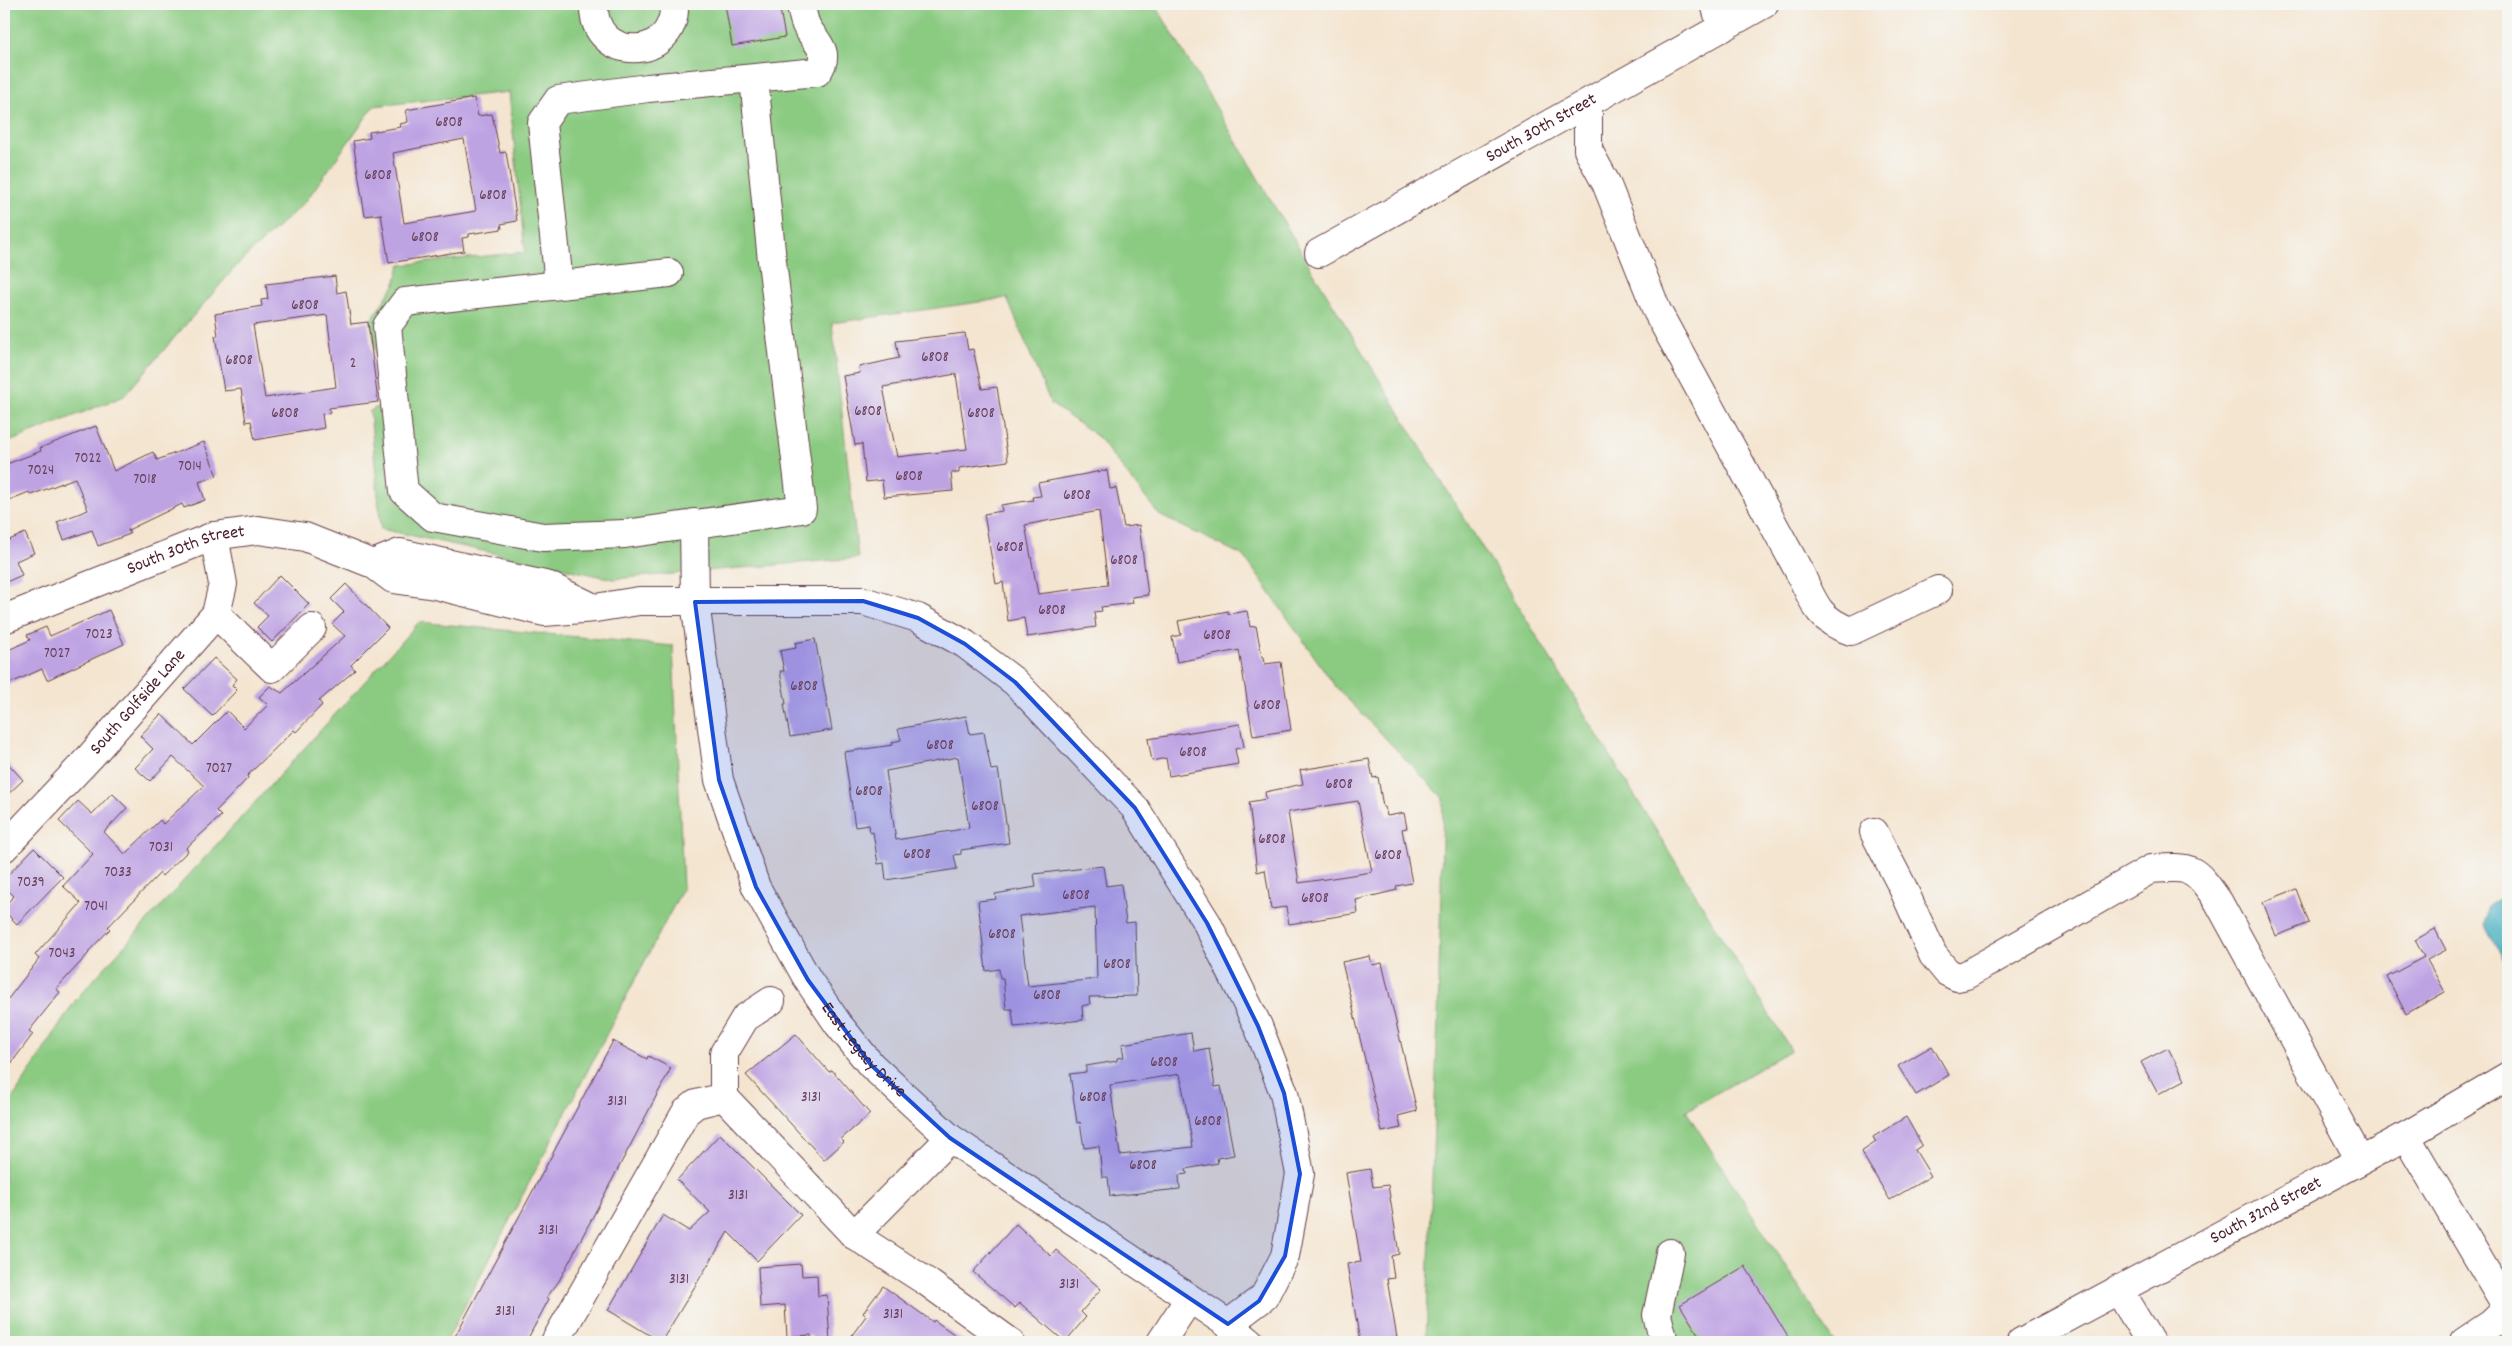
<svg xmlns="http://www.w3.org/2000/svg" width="2512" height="1346" viewBox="0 0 2512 1346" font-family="Dekko,sans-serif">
<rect width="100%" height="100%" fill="#f6f6f2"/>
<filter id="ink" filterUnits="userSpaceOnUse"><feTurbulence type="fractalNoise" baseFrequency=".02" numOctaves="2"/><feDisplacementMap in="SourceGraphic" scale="10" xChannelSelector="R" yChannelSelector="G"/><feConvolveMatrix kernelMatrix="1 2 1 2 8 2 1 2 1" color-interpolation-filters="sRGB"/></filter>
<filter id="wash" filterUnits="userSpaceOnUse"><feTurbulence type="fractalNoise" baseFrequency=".0096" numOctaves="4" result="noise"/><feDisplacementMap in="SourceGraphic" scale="20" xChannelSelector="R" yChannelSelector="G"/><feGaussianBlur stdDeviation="1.12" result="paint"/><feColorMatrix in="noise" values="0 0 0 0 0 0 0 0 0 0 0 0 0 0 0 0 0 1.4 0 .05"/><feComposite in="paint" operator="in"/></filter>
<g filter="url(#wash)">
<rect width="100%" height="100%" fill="#f4e5d0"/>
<!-- green -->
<path fill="#8aca81" stroke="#6a7456" d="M4,4H1155L1318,280L1791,1050L1686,1111L1834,1342H1426L1438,1019L1443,798L1335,686L1244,556L1159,515L1097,436L1051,404L1007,298L832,323L858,558L613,579L381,529L370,411L383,404L371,320L395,284L400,265L525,252L509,92L374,106L306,201L239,263L124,396L4,444Z
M419,622L673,646L683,888L446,1342H4V1112L77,998Z"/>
<!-- water -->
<path fill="#42aec0" stroke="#466676" d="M2508,893V968L2485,924L2489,905Z"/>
<g id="blocks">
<!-- building -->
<path fill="#bea3e3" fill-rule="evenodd" d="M725,4H779L785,37L732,46Z
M474,98L478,116L492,114L500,153L506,152L517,221L501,224L502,229L469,234V237L462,238L464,251L389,263L381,214L365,216L353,141L370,138L369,132L401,127L400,124L408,122L406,110ZM464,139L476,211L404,223L393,153Z
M335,276L337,293L346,291L351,324L368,322L378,402L329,408L330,413L322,414L324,428L255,440L251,421L246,422L241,389L224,391L215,336H218L215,314L262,306L261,300L268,299L266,284ZM327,315L336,387L265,398L253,325Z
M965,333L968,350L973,349L982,389L997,387L1008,461L959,468V473H951L953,491L884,497L882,480L866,482L862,444L855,445L843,376L860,373L859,367L899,358L896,341ZM956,374L967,449L897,457L883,387Z
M96,426L114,471L153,452L157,460L204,442L217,476L199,482L205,500L184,508L182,504L128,530L130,534L98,546L92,530L64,540L57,522L88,510L75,478L31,495L29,492L4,502V465L41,451L40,448Z
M1107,470L1110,489L1116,488L1124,527L1139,525L1148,595L1132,597L1133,603L1101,607L1102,611L1094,612L1096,627L1027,637L1024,618L1008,621L1003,582L996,584L984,514L1002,511L1001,505L1033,500L1032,497L1041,496L1038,483ZM1099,511L1108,585L1038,594L1025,525Z
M4,532L7,541L25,533L34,553L16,561L22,575L4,583Z
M280,575L309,604L272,642L257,627L268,616L254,603Z
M346,584L388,628L351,665L355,670L319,701L322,705L296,732L294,730L247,776L248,778L216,811L221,816L186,848L188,851L162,876L160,873L108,927L110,929L88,952L89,953L56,989L60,992L29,1031L33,1034L4,1073V1004L39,959L35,955L81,903L63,886L93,854L59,821L78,801L92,814L112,793L127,808L104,832L125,854L160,820L163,824L204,786L173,757L150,781L135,768L153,749L140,736L161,714L193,745L227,711L244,728L268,705L259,697L270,686L282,693L345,636L332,624L344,612L331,599Z
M109,610L124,644L47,680L42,669L4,686V652L30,640L27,635L46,627L50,636Z
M1228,611V614L1247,611L1250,627L1256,626L1262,657H1264L1265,664L1281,662L1291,730L1253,736L1239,650L1177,662L1172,637L1181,635L1178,621Z
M815,639L832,730L790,737L784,704H786L780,671H784L780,651L796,648L795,643Z
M214,658L237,679L232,685L237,690L212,716L184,689Z
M966,716L970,734L984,732L991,770L998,769L1009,843L961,850V854L954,855L957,869L886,880L884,863L878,864L873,832L870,833L869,825L855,827L844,752L893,745L892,742L901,740L898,729ZM958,757L969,828L896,840L886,771Z
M1240,724L1244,747L1235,749L1238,764L1169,776L1166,758L1152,761L1148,739Z
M4,759L23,780L4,798Z
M1369,759L1373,778L1378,777L1383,807H1385L1387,816L1404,813L1407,828L1402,829L1412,883L1396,886L1397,890L1356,900L1358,913L1289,924L1286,907L1271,909L1265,870L1257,872L1249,802L1266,799L1265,792L1303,784L1300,770ZM1358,801L1372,872L1299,883L1288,812Z
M34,848L63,877L17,924L4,911V906L14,896L4,886V879Z
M1103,866L1106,886L1121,884L1126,923L1135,922L1137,996L1089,997L1090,1004L1082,1006L1083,1020L1014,1027L1012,1009H1006L1003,978H1000L999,969L986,971L978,901L996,899L995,894L1036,887L1034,874ZM1095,907L1097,979L1028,986L1019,916Z
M2296,889L2309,923L2276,936L2263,902Z
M2435,929L2446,950L2427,960L2445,992L2406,1014L2387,977L2424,957L2415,940Z
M1370,956L1372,965L1382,963L1417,1111L1398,1116L1401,1128L1382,1132L1342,962Z
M1191,1033L1194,1051L1209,1048L1215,1087L1221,1086L1234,1155L1217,1158L1218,1163L1186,1169L1187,1174L1179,1175L1180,1189L1110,1196L1108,1177H1102L1099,1146L1084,1148L1080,1122L1077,1123L1070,1074L1086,1072V1066L1117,1061V1058L1124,1057L1122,1044ZM1180,1074L1193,1147L1120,1155L1110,1085Z
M796,1034L829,1072L832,1070L870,1114L841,1139L844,1142L824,1160L746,1075Z
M613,1041L647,1059L648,1056L671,1068L559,1281L547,1297L549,1299L526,1342H452Z
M1932,1046L1949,1075L1916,1095L1898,1066Z
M2168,1048L2185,1080L2158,1094L2141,1062Z
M1906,1117L1922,1145L1915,1150L1931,1176L1890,1200L1861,1152L1876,1142L1873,1137Z
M720,1134L801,1215L757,1261L728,1232L661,1342L608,1310L663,1215L689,1231L710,1212L677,1180Z
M1370,1169L1373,1187L1388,1185L1399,1254L1391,1256L1394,1278L1387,1279L1397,1338L1360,1342L1347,1264L1361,1262L1346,1173Z
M1016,1224L1051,1256L1056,1250L1101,1289L1081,1312L1086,1317L1065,1342L1020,1303L1015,1308L973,1272Z
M801,1264L802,1276L817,1275L818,1296L827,1295L830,1342H812L811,1335L787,1337L785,1305L760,1307L758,1267Z
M1745,1266L1791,1342H1703L1680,1305Z
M883,1286L933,1322L934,1320L965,1342H847L866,1316L863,1313Z"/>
</g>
</g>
<g filter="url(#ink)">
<use href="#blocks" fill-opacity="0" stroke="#643d44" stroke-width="1"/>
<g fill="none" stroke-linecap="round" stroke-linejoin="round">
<!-- minor casing -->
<g stroke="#643d44" stroke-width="30">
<g id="minor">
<path d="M594,4C591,63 677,63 674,4"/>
<path d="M1715,4L1722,28"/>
<path d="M1588,103V150L1606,183L1657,311L1801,575C1814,604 1820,621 1851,631L1938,590"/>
<path id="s1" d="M1319,253L1764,4"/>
<path d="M669,273L405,302L387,326L404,491L433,517L543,537L625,534L802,509L772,261L754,79"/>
<path d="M559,284L542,123L558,100L648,88L817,72C832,52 816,43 807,27C803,20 802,11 801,4"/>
<path id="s2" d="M694,523L695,602L719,780L756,887L808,980L838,1024L871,1065L950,1138L1228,1324L1250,1342"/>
<path d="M373,564L400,553L549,586L594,608"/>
<path d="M216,614L272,668L312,628"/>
<path id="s3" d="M4,619L214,536L258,530L305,537L373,564L393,579L435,585L544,612L595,608L639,601H863L918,618L965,644L1015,682L1135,808L1207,923L1258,1026L1284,1093L1300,1174L1285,1256L1264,1297L1228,1324"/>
<path d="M1874,832L1902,886L1933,955L1947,972L1957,977L1966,975L2151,869C2193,866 2194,867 2218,901L2360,1160"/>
<path id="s4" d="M4,848L90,757L216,614L223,584L214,536"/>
<path d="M771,1001L745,1018L724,1053V1097L854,1235L927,1282L1010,1342"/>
<path d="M2406,1136L2508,1309"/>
<path d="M854,1235L950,1138"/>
<path d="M2118,1289L2150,1342"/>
<path d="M555,1342L686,1112L696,1104L724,1097"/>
<path d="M1161,1342L1189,1299"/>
<path d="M1664,1342L1657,1315L1670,1253"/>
<path d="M2464,1342L2491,1324L2508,1308"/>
</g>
</g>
<!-- major casing -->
<g stroke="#643d44" stroke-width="30">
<g id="major">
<path id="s5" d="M2021,1342L2406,1136L2508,1076"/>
</g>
</g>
<!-- minor -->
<use href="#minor" stroke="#fff" stroke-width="28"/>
<!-- major -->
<use href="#major" stroke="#fff" stroke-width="28"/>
</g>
</g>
<!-- marked area -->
<path fill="#1d4ed8" fill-opacity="0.2" stroke="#1d4ed8" stroke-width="4" stroke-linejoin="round" d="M863,601L918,618L965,644L1015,682L1135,808L1207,923L1258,1026L1284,1093L1300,1174L1285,1256L1259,1301L1228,1324L950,1138L871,1065L808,980L756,887L719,780L695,602Z"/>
<g text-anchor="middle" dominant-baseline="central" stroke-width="4" stroke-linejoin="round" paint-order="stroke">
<!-- number labels -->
<g font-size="15" fill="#674059">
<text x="449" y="123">6808</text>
<text x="378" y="176">6808</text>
<text x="493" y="196">6808</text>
<text x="425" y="238">6808</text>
<text x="305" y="306">6808</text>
<text x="935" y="358">6808</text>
<text x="239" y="361">6808</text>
<text x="353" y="364">2</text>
<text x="868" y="412">6808</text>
<text x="285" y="414">6808</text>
<text x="981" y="414">6808</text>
<text x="88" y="459">7022</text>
<text x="190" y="467">7014</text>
<text x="41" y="471">7024</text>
<text x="909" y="477">6808</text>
<text x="145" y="480">7018</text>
<text x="1077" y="496">6808</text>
<text x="1010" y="548">6808</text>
<text x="1124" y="561">6808</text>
<text x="1052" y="611">6808</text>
<text x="99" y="635">7023</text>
<text x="1217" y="636">6808</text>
<text x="57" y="654">7027</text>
<text x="804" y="687">6808</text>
<text x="1267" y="706">6808</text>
<text x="940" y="746">6808</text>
<text x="1193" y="753">6808</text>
<text x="219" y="769">7027</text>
<text x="1339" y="785">6808</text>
<text x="869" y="792">6808</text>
<text x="985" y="807">6808</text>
<text x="1272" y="840">6808</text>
<text x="161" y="848">7031</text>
<text x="917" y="855">6808</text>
<text x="1388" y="856">6808</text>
<text x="118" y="873">7033</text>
<text x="31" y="883">7039</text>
<text x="1076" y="896">6808</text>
<text x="1315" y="899">6808</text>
<text x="96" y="907">7041</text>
<text x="1002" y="935">6808</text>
<text x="62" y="954">7043</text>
<text x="1117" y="965">6808</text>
<text x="1047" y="996">6808</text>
<text x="1164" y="1063">6808</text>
<text x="811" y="1098">3131</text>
<text x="1093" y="1098">6808</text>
<text x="617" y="1102">3131</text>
<text x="1208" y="1122">6808</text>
<text x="1143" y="1166">6808</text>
<text x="738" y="1196">3131</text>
<text x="548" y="1231">3131</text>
<text x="679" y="1280">3131</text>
<text x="1069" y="1285">3131</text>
<text x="505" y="1312">3131</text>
<text x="893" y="1315">3131</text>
</g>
<!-- street labels -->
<g font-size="18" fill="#4a1f2b" stroke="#f6f6f2">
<text stroke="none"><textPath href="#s1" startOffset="255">South 30th Street</textPath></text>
<text stroke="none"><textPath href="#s3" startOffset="195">South 30th Street</textPath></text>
<text stroke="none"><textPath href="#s4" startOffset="198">South Golfside Lane</textPath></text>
<text stroke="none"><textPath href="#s2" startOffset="568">East Legacy Drive</textPath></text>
<text stroke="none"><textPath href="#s5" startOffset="278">South 32nd Street</textPath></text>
</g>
</g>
<!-- margin -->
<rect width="2512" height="1346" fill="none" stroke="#f6f6f2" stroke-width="20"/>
</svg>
